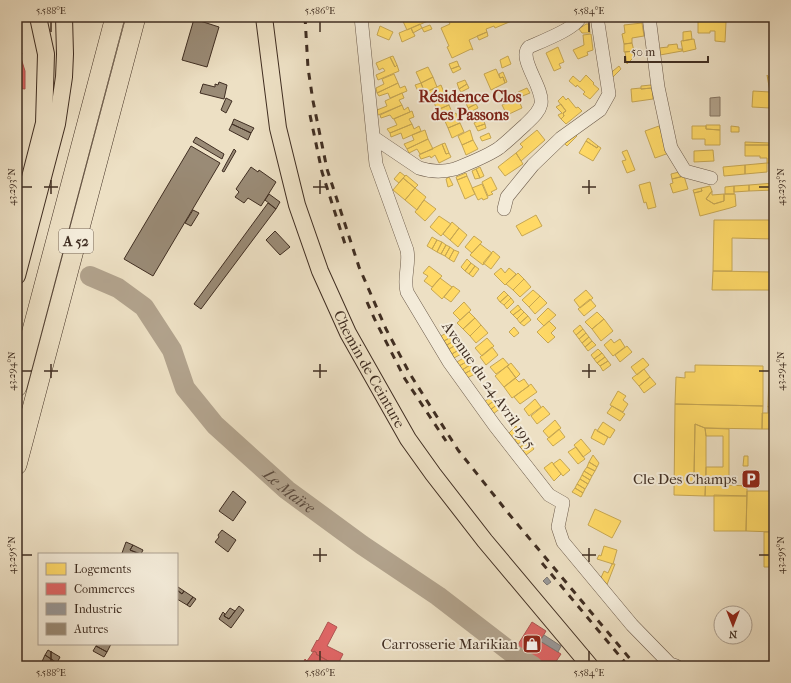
<svg xmlns="http://www.w3.org/2000/svg" width="791" height="683" viewBox="0 0 791 683" font-family="'IM FELL French Canon',serif">
<rect width="100%" height="100%" fill="#ede0c4"/>
<filter id="stains"><feTurbulence type="fractalNoise" baseFrequency=".005" numOctaves="4"/><feColorMatrix values="0 0 0 0 .2 0 0 0 0 .09 0 0 0 0 .02 0 0 0 .5 -.17"/></filter>
<radialGradient id="worn" r=".72"><stop offset=".6" stop-color="#630" stop-opacity="0"/><stop offset="1" stop-color="#630" stop-opacity=".3"/></radialGradient>
<!-- water -->
<path fill="#b2a38d" stroke="#847462" d="M720,97V116H710V98Z"/>
<!-- homes -->
<path fill="#ffd966" stroke="#c6a652" d="M401,17H426L428,21L407,30Z
M458,17L460,20L466,17H516L513,18L514,20L495,28L494,26L486,29L487,32L469,40L473,50L471,49L452,58L447,47L449,46L441,28L450,24L449,22Z
M698,17H705V21L726,22L725,42L715,41V31H710V33H698Z
M642,23L644,36L632,38V43L624,44L622,34L625,33L624,25Z
M420,24L422,28L413,33L411,28Z
M586,24H589L590,33H582L579,29Z
M430,25L432,29L424,32L422,28Z
M380,26L393,32L389,40L377,35Z
M411,28L415,36L402,42L399,33Z
M691,31L692,39L683,41V32Z
M487,32L488,36L479,40L477,36Z
M591,34L593,50L587,52L588,55L578,59L573,50L584,45L583,35Z
M694,39L696,49L683,52L681,41Z
M632,43L634,51L624,52V44Z
M677,44L678,49H682V51L660,55L659,48L668,47V45Z
M558,47L564,62L559,64L561,68L554,71L546,53Z
M634,51V57L627,64L625,52Z
M393,56L397,65L395,67L390,57Z
M508,56L511,64L502,68L500,60Z
M390,57L395,67L397,65L399,71L378,80L376,75L385,71L383,68L379,70L376,63Z
M457,61L459,66L451,69L449,64Z
M459,66L461,69L453,73L451,69Z
M619,66L621,69L610,80L608,75Z
M428,67L433,77L421,83L416,72Z
M496,69L500,78L503,77L505,83L491,90L484,74Z
M503,72L507,82L505,83L503,77L500,78L499,74Z
M394,74L398,83L377,93L376,88L384,84L382,79Z
M586,75L594,83L593,84L599,89L590,99L583,94L585,92L577,85L576,87L569,81L573,76L580,82Z
M767,75L774,84V96H770V108L752,107L753,91L770,92Z
M433,77L437,87L425,93L421,83Z
M465,80L467,84L459,89L457,83Z
M398,83L400,88L405,86L407,91L390,98L388,93L379,96L377,93Z
M421,83L425,93L420,95L415,85Z
M467,84L469,88L461,92L459,89Z
M441,85L445,95L433,100L428,91Z
M651,85L652,88L641,89V86Z
M527,88L530,93L520,97L518,92Z
M641,88V89L652,88L653,99L632,102L631,89Z
M402,93L404,98L399,100L402,105L378,115L377,110L387,106L385,101Z
M516,93L522,108L507,115L502,105L509,102L506,97Z
M445,95L449,105L437,110L433,100Z
M563,96L566,100L568,98L576,108L578,107L582,111L566,124L561,119L564,116L563,113L566,111L558,101Z
M474,99L476,104L468,108L466,103Z
M476,104L478,108L470,112L468,108Z
M561,104L566,111L563,113L564,116L561,119L558,115L562,113L556,107Z
M402,105L404,110L408,107L410,112L393,119L390,115L381,118L380,115Z
M449,105L453,115L441,120L437,110Z
M412,111L414,117L409,119L412,124L390,133L387,129L397,125L394,119Z
M456,113L460,123L448,128L444,119Z
M483,119L485,124L476,127L474,123Z
M460,123L464,132L452,138L448,128Z
M412,124L414,129L419,126L421,131L403,139L401,133L391,137L390,133Z
M485,124L486,128L478,131L476,127Z
M706,125H720V130L706,129Z
M659,126L669,153L655,158L645,131Z
M692,126H706V129L720,130V145H705V139H692Z
M731,126L739,127V132H731Z
M425,130L428,139L407,149L404,144L414,140L412,135Z
M470,130L473,140L462,145L458,136Z
M537,130L545,140L521,161L516,153L523,147L520,144Z
M489,133L491,138L482,141L480,137Z
M574,133L577,136L567,146L563,142Z
M588,138L598,146L597,148L586,141Z
M428,139L433,149L420,154L417,149L409,153L407,149Z
M473,140L478,149L466,155L462,145Z
M586,141L597,148L598,146L601,148L593,161L579,153Z
M745,142L771,143V145H745Z
M771,142H774V163H767V158H760V156H745V145H771Z
M445,143L449,153L446,154L442,144Z
M442,144L446,154L449,153L451,157L439,163L435,155L431,158L430,156L421,159L419,155Z
M627,150L635,170L627,173L622,161L626,160L622,152Z
M713,150L714,161L694,162V151Z
M516,153L523,164L505,176L498,167Z
M767,163V172L745,174V165Z
M745,165V174L724,176L723,167Z
M480,167L484,176L480,178L476,169Z
M476,169L480,178L475,179L472,171Z
M683,171L684,176L672,179L671,174Z
M400,172L405,176L399,183L394,179Z
M466,173L467,176L457,180L456,177Z
M406,175L418,185L415,188L403,178Z
M467,176L475,194L465,199L457,180Z
M684,176L688,189L673,193L670,184L673,183L672,179Z
M449,177L453,185L448,187L446,179Z
M491,177L497,189L491,192L493,194L488,196L482,182Z
M403,178L415,188L405,200L393,190Z
M650,182L656,207L648,209L646,202L644,203L639,185Z
M774,183V190L749,191V185Z
M482,184L488,198L483,200L482,198L478,200L472,188Z
M749,185V191L734,192V186Z
M710,186L712,191L706,199L714,204L724,201V194H735L736,206L730,208L700,216L694,193L702,191L701,188Z
M734,186V194H725V187Z
M415,188L426,197L417,210L405,200Z
M701,188L702,191L694,193L693,190Z
M712,191V195L724,194V201L714,204L706,199Z
M424,200L436,209L425,221L415,212Z
M536,215L542,226L522,236L516,226Z
M439,216L451,224L441,236L430,227Z
M714,220H774V239L732,238V271H713Z
M452,222L459,228L450,240L443,234Z
M459,228L467,235L458,247L450,240Z
M474,236L482,242L472,253L465,247Z
M432,237L437,240L432,249L427,246Z
M437,240L442,242L437,252L432,249Z
M442,242L446,245L441,254L437,252Z
M480,244L492,253L483,265L470,255Z
M446,245L450,247L445,256L441,254Z
M450,247L454,250L449,259L445,256Z
M454,250L459,252L454,262L449,259Z
M493,251L500,257L491,269L483,263Z
M467,259L471,263L465,271L461,267Z
M471,263L475,266L469,274L465,271Z
M429,266L442,276L432,287L424,281L428,276L423,273Z
M475,266L479,269L473,277L469,274Z
M501,268L505,273L509,268L516,274L505,285L494,274Z
M713,271L771,272V290H712Z
M518,273L524,279L513,290L506,284Z
M440,278L452,287L442,299L431,289Z
M524,279L531,287L520,297L513,290Z
M453,286L460,291L451,302L444,297Z
M533,290L540,296L529,307L522,300Z
M586,290L593,298L580,308L574,300Z
M504,291L508,295L500,302L497,298Z
M508,295L511,298L504,305L500,302Z
M540,296L547,303L535,314L529,307Z
M511,298L514,302L507,309L504,305Z
M590,299L596,306L584,316L578,309Z
M464,302L471,310L460,320L453,313Z
M518,305L521,309L513,315L510,312Z
M548,308L556,315L544,326L537,319Z
M521,309L524,312L517,319L513,315Z
M469,312L475,318L463,329L457,323Z
M524,312L528,316L520,323L517,319Z
M597,312L604,319L592,329L585,322Z
M528,316L531,320L524,326L520,323Z
M475,318L481,325L470,336L463,329Z
M604,319L613,331L601,341L592,329Z
M771,320H774V412L771,411L768,406Z
M549,321L556,328L551,333L555,337L548,343L537,332Z
M481,325L488,333L476,343L470,336Z
M580,325L583,329L576,335L573,331Z
M514,327L519,333L514,337L509,332Z
M583,329L586,333L579,339L576,335Z
M450,331L453,336L444,341L441,336Z
M586,333L589,337L582,343L579,339Z
M453,336L455,340L447,345L444,341Z
M589,337L592,341L585,347L582,343Z
M487,338L494,346L482,356L475,348Z
M611,339L614,343L620,339L625,347L613,356L604,345Z
M455,340L458,344L449,349L447,345Z
M592,341L596,345L588,351L585,347Z
M458,344L460,349L452,354L449,349Z
M627,346L632,352L620,362L615,355Z
M492,347L498,355L486,365L480,357Z
M460,349L463,353L454,358L452,354Z
M598,349L602,353L594,359L591,355Z
M602,353L605,357L597,363L594,359Z
M465,357L468,361L459,366L457,362Z
M605,357L608,361L600,366L597,363Z
M503,358L509,365L496,374L490,367Z
M643,358L649,365L637,375L631,367Z
M468,361L470,365L462,370L459,366Z
M608,361L611,365L603,371L600,366Z
M511,363L520,374L516,378L507,366Z
M470,365L473,369L464,374L462,370Z
M695,365L763,366V406L675,404L676,377L685,378V372H695Z
M507,366L516,378L504,387L495,376Z
M473,369L475,374L467,378L464,374Z
M644,369L650,377L639,386L632,378Z
M650,377L656,384L644,393L639,386Z
M515,378L519,382L524,379L529,386L512,398L504,387Z
M531,384L537,392L520,404L514,397Z
M618,391L626,396L623,400L628,404L623,412L610,405Z
M492,396L495,400L487,406L484,402Z
M535,399L541,407L529,416L524,409Z
M495,400L498,404L490,410L487,406Z
M498,404L501,408L493,414L490,410Z
M675,404L763,406L762,429L705,428L695,424L694,476L706,477L705,496L674,495Z
M543,406L550,414L537,424L531,416Z
M612,406L625,414L620,421L607,413Z
M768,406L771,411V429H762V413H768Z
M771,411L774,412V430L771,429Z
M555,420L561,428L549,438L543,431Z
M603,422L615,430L610,438L597,431Z
M695,424L705,428L706,436V477L694,476Z
M516,426L520,430L512,436L509,433Z
M705,428L729,429V485L747,486V496H705L706,467H723V436H706Z
M559,429L565,437L553,446L547,439Z
M595,429L608,437L604,445L591,438Z
M520,430L522,434L515,440L512,436Z
M522,434L526,438L518,444L515,440Z
M581,439L591,451L583,457L574,445Z
M527,442L531,445L523,451L520,447Z
M531,445L534,449L526,455L523,451Z
M576,447L585,459L578,464L568,452Z
M593,455L599,463L597,467L589,462Z
M744,456H748V466H743Z
M560,459L570,470L563,476L553,464Z
M552,462L561,474L554,481L544,468Z
M589,462L597,467L595,471L587,467Z
M587,467L595,471L592,476L584,471Z
M584,471L592,476L590,480L582,475Z
M582,475L590,480L588,484L580,479Z
M580,479L588,484L585,489L577,484Z
M577,484L585,489L583,493L575,488Z
M575,488L583,493L581,497L572,492Z
M747,491H774V532L746,531Z
M714,495L747,496L746,531H714Z
M595,509L621,521L612,538L588,525Z
M764,532H774V567H764Z
M604,546L617,550L613,564L597,559L599,555L601,556Z
M612,564H615L606,587L600,580L604,571L608,573Z"/>
<!-- shops -->
<path fill="#e06666" stroke="#b05552" d="M17,44L22,54L20,55L25,71V89L17,88Z
M328,622L337,627L327,646L343,654L337,666L316,654L317,653L314,651L313,652L311,651L317,640L318,641Z
M532,622L546,631L540,641L561,654L553,666H548L517,646Z
M314,651L317,653L316,654L337,666H302L305,659L307,661Z"/>
<!-- industry -->
<path fill="#999" stroke="#7e7975" d="M547,577L551,582L547,585L543,581Z
M544,635L561,646L558,652L540,641Z"/>
<g fill="none" stroke-linecap="round" stroke-linejoin="round">
<!-- river -->
<path stroke="#b2a38d" stroke-width="20" id="s1" d="M90,276L118,288L144,307L172,350L185,388L215,425L287,490L362,545L438,596L516,656L533,666"/>
</g>
<!-- building -->
<path fill="#9a8b76" stroke="#402e22" d="M194,19L219,27L207,67L182,60Z
M219,82L227,85L224,99L200,93L203,84L215,87V84L218,85Z
M226,98L232,101L226,113L221,110Z
M234,119L254,128L251,133L232,124Z
M232,124L251,133L248,140L229,130Z
M196,137L224,154L222,159L193,142Z
M191,146L220,163L153,276L124,259Z
M234,149L236,151L224,172L222,171Z
M251,167L258,172L259,170L276,182L261,206L248,198L244,203L235,197L239,192L236,189Z
M269,194L280,202L276,209L265,200Z
M268,203L276,209L201,309L194,304Z
M193,210L199,213L191,226L185,223Z
M275,231L290,247L280,255L266,240Z
M233,491L246,502L233,521L219,511Z
M222,530L236,540L228,552L215,542L219,537L218,535Z
M126,542L133,545L130,550L139,554H125L122,553Z
M133,545L143,550L141,554L130,550Z
M178,587L184,591L182,594L177,590Z
M177,590L182,594L184,591L193,597L187,605L177,599Z
M193,597L196,599L190,607L187,605Z
M239,606L244,610L231,628L219,619L223,612L225,614L224,616L229,619Z
M230,608L235,611L229,619L224,616Z
M97,644H111L107,652L96,646Z
M96,646L107,652L104,657L93,651Z
M48,650L60,657L57,663L45,655Z
M45,655L57,663L55,666H40Z"/>
<g fill="none" stroke-linecap="round" stroke-linejoin="round">
<!-- minor casing -->
<g stroke="#6b5a4a" stroke-width="14">
<path id="minor" d="M361,17L376,164L407,250C410,264 403,278 407,292L449,362L495,426L549,495L563,503L558,527L563,542L632,625L670,664L676,666
M649,17L658,87L671,148L685,171L711,178
M373,137L419,168C431,172 443,172 455,169C469,163 486,157 499,148C508,141 516,133 525,125C531,119 539,113 541,104C544,87 517,58 529,47C540,42 577,28 580,17
M504,209L507,197L533,165L561,138L600,110L609,94L597,17"/>
</g>
<!-- major casing -->
<g stroke="#402e22" stroke-width="18">
<g id="major">
<path id="s2" d="M264,17L278,128L297,205L320,271L348,333L408,439L433,474L485,541L590,666"/>
<path d="M17,228L44,123L46,54L38,17"/>
<path d="M17,276L57,124L64,77L65,54L64,17"/>
</g>
</g>
<!-- highway casing -->
<g stroke="#402e22" stroke-width="20">
<path id="highway" d="M17,387L115,17
M17,465L136,17"/>
</g>
<!-- minor -->
<use href="#minor" stroke="#f3ebd9" stroke-width="13"/>
<!-- major -->
<use href="#major" stroke="#ede0c4" stroke-width="16"/>
<!-- highway -->
<use href="#highway" stroke="#ede0c4" stroke-width="19"/>
<!-- rail -->
<path stroke="#402e22" stroke-width="3" stroke-dasharray="7 7" stroke-linecap="butt" d="M305,17L308,68L313,101L327,169L359,267L386,329L410,374L458,450L509,514L636,666
M310,115L322,172L345,244
M367,302L375,320L405,379L446,441
M542,563L628,666"/>
</g>
<!-- ticks -->
<path fill="none" stroke="#402e22" stroke-width="1.5" d="M51,22V32M320,22V32M589,22V32M51,180V194M320,180V194M589,180V194M22,187H32M44,187H58M313,187H327M582,187H596M759,187H769M51,364V378M320,364V378M589,364V378M22,371H32M44,371H58M313,371H327M582,371H596M759,371H769M320,548V562M589,548V562M22,555H32M313,555H327M582,555H596M759,555H769M51,651V661M320,651V661M589,651V661"/>
<!-- icons -->
<defs>
<g id="parking-square" transform="scale(1)"><rect x="-9" y="-9" width="18" height="18" rx="4" fill="#8f2418" stroke="#f3ebd9"/><path d="M-3.5-5.5H1a3.5 3.5 0 0 1 0 7H-1V5.5H-3.5ZM-1-3.4V-.6H.8a1.4 1.4 0 0 0 0-2.8Z" fill="#fff"/></g>
<g id="shop-square" transform="scale(1)"><rect x="-9" y="-9" width="18" height="18" rx="4" fill="#8f2418" stroke="#f3ebd9"/><path d="M-5-2.5h2.3a2.7 3.5 0 0 1 5.4 0H5L5.5 6h-11ZM-1.5-2.5h3a1.5 2.3 0 0 0-3 0Z" fill="#fff"/></g>
</defs>
<g fill-rule="evenodd">
<use href="#parking-square" x="751" y="479"/>
<use href="#shop-square" x="532" y="644"/>
</g>
<g text-anchor="middle" dominant-baseline="central" stroke-width="4" stroke-linejoin="round" paint-order="stroke">
<!-- shield labels -->
<rect fill="#f3ebd9" stroke="#766759" stroke-width="1" x="59" y="229" width="34" height="24" rx="3"/>
<g font-size="14" font-weight="bold" fill="#402e22">
<text x="76" y="241">A 52</text>
</g>
<!-- street labels -->
<g font-size="15" fill="#402e22" stroke="#f3ebd9">
<text stroke="none"><textPath href="#s2" startOffset="371">Chemin de Ceinture</textPath></text>
<text transform="translate(489 385) rotate(55)">Avenue du 24 Avril 1915</text>
</g>
<!-- poi labels -->
<g font-size="15" fill="#402e22" stroke="#f3ebd9" text-anchor="end">
<text x="737" y="479">Cle Des Champs</text>
<text x="518" y="644">Carrosserie Marikian</text>
</g>
<!-- neighbourhood labels -->
<g font-size="16" font-weight="bold" fill="#7a1f14" stroke="#f3ebd9">
<text x="470" y="96">Résidence Clos<tspan x="470" dy="18">des Passons</tspan></text>
</g>
<!-- water labels -->
<g font-size="16" font-style="italic" fill="#5c4b3d" stroke="#f3ebd9">
<text stroke="none"><textPath href="#s1" startOffset="301">Le Maïre</textPath></text>
</g>
</g>
<!-- margin -->
<rect width="791" height="683" fill="none" stroke="#ede0c4" stroke-width="44"/>
<!-- legend -->
<rect x="38" y="553" width="140" height="92" fill="#f3ebd9" stroke="#ab9f90"/>
<rect x="46" y="563" width="20" height="12" fill="#ffd966" stroke="#ab9f90"/>
<text x="74" y="573" font-size="12" fill="#402e22">Logements</text>
<rect x="46" y="583" width="20" height="12" fill="#e06666" stroke="#ab9f90"/>
<text x="74" y="593" font-size="12" fill="#402e22">Commerces</text>
<rect x="46" y="603" width="20" height="12" fill="#999999" stroke="#ab9f90"/>
<text x="74" y="613" font-size="12" fill="#402e22">Industrie</text>
<rect x="46" y="623" width="20" height="12" fill="#9a8b76" stroke="#ab9f90"/>
<text x="74" y="633" font-size="12" fill="#402e22">Autres</text>
<!-- north arrow -->
<g transform="translate(733 625) rotate(180)"><circle r="19" fill="#f3ebd9" stroke="#ab9f90"/>
<path d="M0-3L7 15L0 10L-7 15Z" fill="#8f2418"/>
<text y="-6" font-size="11" font-weight="bold" text-anchor="middle" fill="#402e22">N</text>
</g>
<!-- scale -->
<path d="M625 56v6h83v-6" fill="none" stroke="#402e22" stroke-width="2"/>
<text x="631" y="56" font-size="12" fill="#402e22" stroke="#f3ebd9" stroke-width="3" paint-order="stroke">50 m</text>
<rect x="22" y="22" width="747" height="639" fill="none" stroke="#402e22" stroke-width="1.5"/>
<g font-size="10" text-anchor="middle" fill="#402e22">
<text x="51" y="14">5.588°E</text>
<text x="320" y="14">5.586°E</text>
<text x="589" y="14">5.584°E</text>
<text transform="translate(780 187) rotate(-90)" y="4">43.293°N</text>
<text transform="translate(11 187) rotate(-90)" y="4">43.293°N</text>
<text transform="translate(780 371) rotate(-90)" y="4">43.294°N</text>
<text transform="translate(11 371) rotate(-90)" y="4">43.294°N</text>
<text transform="translate(780 555) rotate(-90)" y="4">43.295°N</text>
<text transform="translate(11 555) rotate(-90)" y="4">43.295°N</text>
<text x="51" y="676">5.588°E</text>
<text x="320" y="676">5.586°E</text>
<text x="589" y="676">5.584°E</text>
</g>
<rect width="100%" height="100%" filter="url(#stains)"/>
<rect width="100%" height="100%" fill="url(#worn)"/>
</svg>
